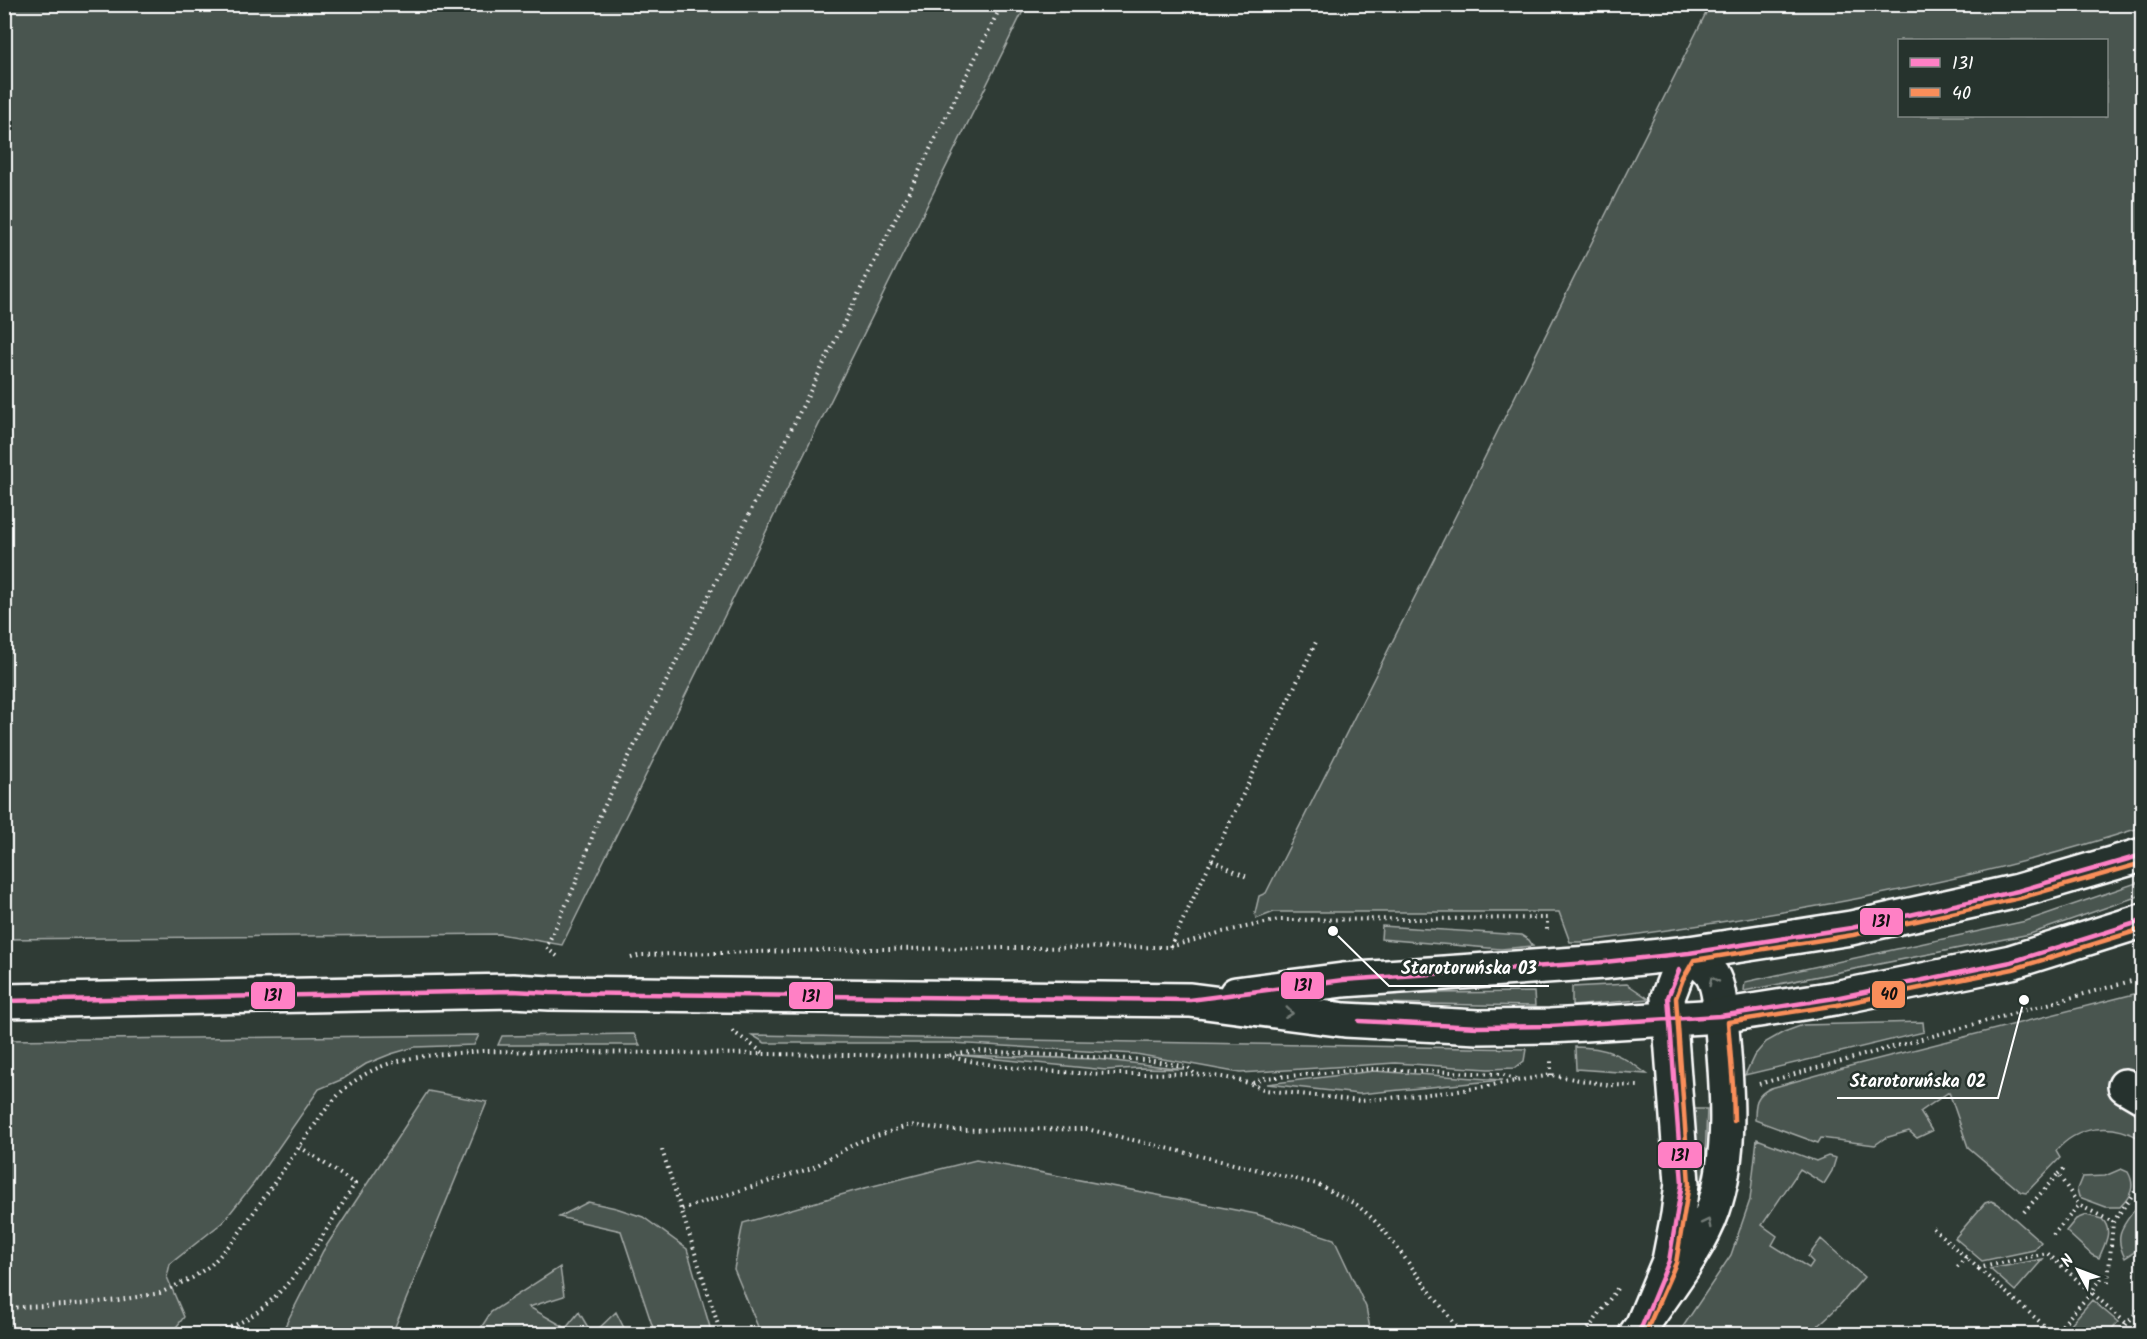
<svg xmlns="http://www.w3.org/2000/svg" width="2147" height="1339" viewBox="0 0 2147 1339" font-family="Kalam,sans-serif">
<rect width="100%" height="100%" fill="#2f3b35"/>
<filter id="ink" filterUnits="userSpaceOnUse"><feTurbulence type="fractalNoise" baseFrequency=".0167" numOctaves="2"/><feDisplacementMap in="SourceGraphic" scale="12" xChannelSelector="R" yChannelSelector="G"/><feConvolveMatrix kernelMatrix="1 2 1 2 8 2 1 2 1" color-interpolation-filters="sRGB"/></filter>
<g filter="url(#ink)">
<!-- green -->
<path fill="#4a544f" stroke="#a4aaa7" stroke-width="1.5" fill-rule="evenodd" d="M4,5H1026L562,945L500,934L5,939Z
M1710,5H2142V827C1960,886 1771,917 1581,942H1570L1559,912H1274L1256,919L1255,913L1259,896L1266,893L1452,523ZM1900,40H2106V116H1900Z
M2142,881V895L2030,934L1744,991L1745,982L2026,921Z
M1382,926L1521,935L1529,940L1533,946L1501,949L1381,939Z
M1627,984L1649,999L1572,1006V987Z
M1534,992L1535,1006L1324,1002L1328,994Z
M2142,992V1146L2138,1143L2139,1138C2111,1122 2077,1126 2056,1151L2060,1158L2026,1193L2021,1192L1968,1147L1949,1092L1920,1112L1932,1131L1917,1138L1909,1131L1885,1138L1875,1145L1821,1138L1818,1143L1755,1120C1755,1104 1755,1095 1771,1088L1850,1066Z
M1923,1022L1924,1032L1745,1075L1754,1056L1766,1042L1784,1032L1803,1025Z
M634,1034L640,1045H498L502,1036Z
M479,1035L474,1045L415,1047L391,1054L366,1064L343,1079L319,1089L254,1183L223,1222L170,1264L167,1277L184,1317L174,1330L120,1334H5V1040Z
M752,1035L1526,1049L1524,1061L1515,1068L1488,1069L1395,1063L1240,1073L1136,1054L952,1043H765Z
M1575,1047C1607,1047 1622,1055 1647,1074L1576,1069Z
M957,1055L1097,1059L1184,1069L1138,1068L1106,1070Z
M1374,1071L1502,1080L1359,1094L1267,1084Z
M428,1091L487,1102L392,1334H281L323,1251Z
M1693,1109H1707L1703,1210L1693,1215Z
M1757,1139L1816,1161L1828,1156L1836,1158L1832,1171L1824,1184L1800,1169L1762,1225L1777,1236L1772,1245L1809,1268L1813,1262L1808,1257L1821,1239L1864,1277L1838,1307L1809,1334H1678L1731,1255L1750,1200Z
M976,1160L1256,1214L1334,1239L1366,1307L1371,1334H761L734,1269L743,1223L865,1188Z
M2121,1169L2128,1172C2136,1186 2131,1196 2120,1207H2106L2079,1197L2077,1189L2082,1177L2105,1176Z
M2142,1198V1242L2133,1253L2125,1258C2110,1229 2130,1221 2142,1198Z
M1991,1201L1998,1204L2041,1242L2034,1250L1982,1261L1955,1238L1985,1203Z
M588,1202L616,1208L643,1217L687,1249L712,1334H655L621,1231L559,1217Z
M2086,1215L2102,1219C2114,1231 2104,1245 2099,1258L2092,1255L2066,1231L2076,1219Z
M2043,1259L2015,1291L1990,1269Z
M560,1267L564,1296L529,1307L566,1328L579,1312L592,1334H477L491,1312Z
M2092,1300L2118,1322L2107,1334H2062Z
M616,1312L627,1334H593Z"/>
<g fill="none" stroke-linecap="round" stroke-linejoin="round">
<!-- minor casing -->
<g stroke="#fff" stroke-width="38">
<path id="minor" d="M2125,1086L2142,1096
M1636,1334L1642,1326C1665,1292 1700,1248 1713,1210C1733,1152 1727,1088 1722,1029C1720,1012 1721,990 1712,975C1707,967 1696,960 1689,953L1676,976L1668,997L1682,1183L1678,1215L1669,1261L1642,1326"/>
</g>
<!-- major casing -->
<g stroke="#fff" stroke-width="38">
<path id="major" d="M1236,994L1343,980L1604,962L1689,953L1787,938L1851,928L2018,891L2142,855
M4,1001L513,991L550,993L1190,1000L1345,1020L1478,1027L1550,1026L1720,1016L1835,998L2011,962L2142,921"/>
</g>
<!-- path -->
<path stroke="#fff" stroke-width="4" stroke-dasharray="1.5 4.5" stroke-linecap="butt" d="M1212,860L1249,878
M1170,947L1316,642
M557,956L546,948L575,885L600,815L1002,4
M631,958L641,955L872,949L1170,947L1222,932L1279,920L1547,918V933
M732,1031L765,1054
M947,1056C1000,1069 1057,1073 1111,1074C1159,1075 1222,1068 1265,1090L1360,1101L1458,1091L1551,1075L1609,1085L1640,1086
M1551,1075V1061
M1253,1083L1265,1078L1371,1069L1501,1074L1516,1080
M1759,1084L2142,978
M662,1150L721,1334
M2058,1174L2064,1169
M682,1209L812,1168L858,1142L910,1125L951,1130L1087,1129L1317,1184L1357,1205L1372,1218L1386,1233L1462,1334
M2024,1212L2058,1174L2079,1205
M1933,1228L1978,1268L2047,1253L2127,1324
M2053,1235L2079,1205L2113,1222
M1957,1267L1966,1257
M1979,1269L2054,1334
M2108,1282L2113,1222L2142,1182
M4,1308L65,1305L119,1300L160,1293L192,1278L211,1265L235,1239L323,1113C333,1101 343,1088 356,1080C393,1054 439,1055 482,1051L946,1056L976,1051L1148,1060L1187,1067L1196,1075
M214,1334C225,1329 237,1325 248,1318C296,1288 325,1230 355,1184L300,1147
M1585,1334L1619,1286
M2054,1334L2091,1293L2102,1277
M2118,1334L2142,1306"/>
<!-- minor -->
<use href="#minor" stroke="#26332d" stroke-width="33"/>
<!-- major -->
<use href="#major" stroke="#26332d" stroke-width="33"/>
<!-- bus-1 casing -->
<g stroke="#26332d" stroke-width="9">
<path id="bus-1" d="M4,1001L513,991L550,993L1190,1000L1343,980L1604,962L1689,953L1851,928L2018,891L2142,855
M1359,1021L1478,1027L1550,1026L1720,1016L1835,998L2011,962L2142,921
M1636,1334L1642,1326L1669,1261L1682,1183L1668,997L1679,970"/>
</g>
<!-- bus-2 casing -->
<g stroke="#26332d" stroke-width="9">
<path id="bus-2" d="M1734,1121L1733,1086L1728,1022L1837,1005L2013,969L2142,929
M1645,1334L1676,1263L1689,1184L1676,998L1683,979L1694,960L1853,935L2020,898L2142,863"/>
</g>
<!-- bus-1 -->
<use href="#bus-1" stroke="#ff80c5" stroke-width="4.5"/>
<!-- bus-2 -->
<use href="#bus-2" stroke="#fa8e5a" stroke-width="4.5"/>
</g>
<!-- one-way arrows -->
<defs><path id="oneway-chevron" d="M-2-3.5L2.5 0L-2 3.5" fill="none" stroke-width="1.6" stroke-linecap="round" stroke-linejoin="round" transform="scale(1.5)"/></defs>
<g stroke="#727a76">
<use href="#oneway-chevron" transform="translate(1713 981) rotate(-116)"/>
<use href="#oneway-chevron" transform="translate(1289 1013) rotate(7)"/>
<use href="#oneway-chevron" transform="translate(1707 1223) rotate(-63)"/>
</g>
</g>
<!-- callouts -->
<path fill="none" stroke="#fff" stroke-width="2" d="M1333 931L1389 986H1549M2024 1000L1998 1098H1837"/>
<g fill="#fff" stroke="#26332d" stroke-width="2">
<circle cx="1333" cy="931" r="6"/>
<circle cx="2024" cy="1000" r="6"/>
</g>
<g font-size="18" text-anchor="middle" font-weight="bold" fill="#fff" stroke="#26332d" stroke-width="5" stroke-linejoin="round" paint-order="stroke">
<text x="1469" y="974">Starotoruńska 03</text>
<text x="1918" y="1087">Starotoruńska 02</text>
</g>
<g stroke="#26332d" stroke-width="2">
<rect x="1859" y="907" width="45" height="29" rx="6" fill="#ff80c5"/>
<rect x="1280" y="971" width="45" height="29" rx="6" fill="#ff80c5"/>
<rect x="1871" y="980" width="35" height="29" rx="6" fill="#fa8e5a"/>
<rect x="250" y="981" width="46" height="29" rx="6" fill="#ff80c5"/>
<rect x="788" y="981" width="46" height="29" rx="6" fill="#ff80c5"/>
<rect x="1657" y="1141" width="46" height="28" rx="6" fill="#ff80c5"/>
</g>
<g font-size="16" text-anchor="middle" font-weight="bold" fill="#111">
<text x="1881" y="927">131</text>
<text x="1303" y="991">131</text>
<text x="1889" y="1000">40</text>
<text x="273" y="1001">131</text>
<text x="811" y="1002">131</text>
<text x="1680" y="1161">131</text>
</g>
<!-- margin -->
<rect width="2147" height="1339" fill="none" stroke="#26332d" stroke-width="24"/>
<rect x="12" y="12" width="2123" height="1315" fill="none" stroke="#fff" stroke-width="2" filter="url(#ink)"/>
<!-- legend -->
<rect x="1898" y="39" width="210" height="78" fill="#26332d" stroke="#7d8581" stroke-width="1.5"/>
<rect x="1910" y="58" width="30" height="9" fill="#ff80c5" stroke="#7d8581" stroke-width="1.5"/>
<text x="1952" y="69" font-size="18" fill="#ffffff">131</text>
<rect x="1910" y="88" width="30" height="9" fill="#fa8e5a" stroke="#7d8581" stroke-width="1.5"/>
<text x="1952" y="99" font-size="18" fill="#ffffff">40</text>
<!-- north arrow -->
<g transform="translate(2078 1270) rotate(311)" stroke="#26332d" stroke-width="4.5" paint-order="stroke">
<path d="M0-4.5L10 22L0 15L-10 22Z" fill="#ffffff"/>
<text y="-9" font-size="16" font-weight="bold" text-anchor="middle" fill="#ffffff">N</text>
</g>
</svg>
